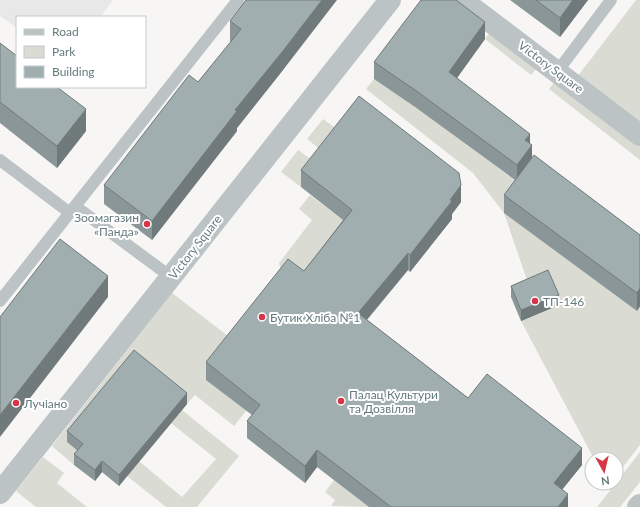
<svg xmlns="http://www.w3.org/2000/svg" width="640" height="507" viewBox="0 0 640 507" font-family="Lato,sans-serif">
<rect width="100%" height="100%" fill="#f7f6f4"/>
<!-- built -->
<path fill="#e8e8e8" d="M0,0H113L100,17H17V28L0,16Z"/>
<!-- green -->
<path fill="#dadcd4" d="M636,0H640V125L577,77Z
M491,31L538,67L531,75L485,39Z
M374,79L415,107L524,187L640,306V445L616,476V459H594L521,321L558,305L530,289L504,213L473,173L366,89Z
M556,80L640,144V160L549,89Z
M323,119L344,134L327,155L307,139Z
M298,150L319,165L301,187L281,172Z
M310,195L352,227L304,289L281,270L279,263L312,220L299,209Z
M172,293L236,342L246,411L234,426L195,395L187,404L83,455L74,465L52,446Z
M182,410L239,456L197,507H166L127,476L139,461L182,497L216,459L171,423Z
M640,452V482L620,507H597Z
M43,457L64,473L57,483L87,507H36L16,491Z
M334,480L369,507L331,506L335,500L325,492Z"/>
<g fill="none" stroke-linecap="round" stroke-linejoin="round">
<!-- lane -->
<path stroke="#bcc3c4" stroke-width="12" d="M557,72L611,0
M0,160L70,213
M75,206L171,277
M0,301L238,0"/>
<!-- street -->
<path stroke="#bcc3c4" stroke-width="22" d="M462,0L640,135
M0,493L390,0
M638,507L640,505"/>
</g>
<!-- wall -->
<path fill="#8a9697" d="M246,0L283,70L237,128V131L152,240L104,204V185L198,82L231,42L230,41V21Z
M510,0H588L560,37Z
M485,39L457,78L530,144L532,158L640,235V306L637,311L504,213V195L515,180L415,107L374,79V62Z
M0,43L86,131L57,168L0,123Z
M301,170L461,202L452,214V219L410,272L408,270L367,320L468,398L582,465L562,489L568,507H369L317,467L305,483L247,438V421L252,415L206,380V362L304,271L343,220L301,187Z
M511,286L559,305L521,321L511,297Z
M187,404L119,486L102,472L95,481L74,465V454L78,451L67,442V431Z"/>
<!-- shaded-wall -->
<path fill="#717a7b" d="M322,0H337L283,70L237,128V131L152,240V221L235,110Z
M573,0H588L560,37V18Z
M485,22V39L449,89V72Z
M86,109V131L57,168V146Z
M530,134V147L532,145V162L517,182V165L525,140Z
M461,185V202L452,214V219L410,272V255L450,200Z
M408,253V270L358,330V313Z
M108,276V297L0,437V415Z
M640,288V306L637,311V293Z
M559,295V305L521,321V310Z
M187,393V404L119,486V475Z
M582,448V465L554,500V483Z
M317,450V467L305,483V466Z
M102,461V472L95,481V470Z
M568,494V507H558Z"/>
<!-- building -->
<path fill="#a1aeb0" stroke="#717a7b" d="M246,0H322L283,51L235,110L237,111L152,221L104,185L189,75L198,82L241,29L230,21Z
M421,0H456L485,22L449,72L530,134L525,140L532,145L517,165L415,90L374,62Z
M536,0H573L560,18Z
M0,43L17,56V87H57L86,109L57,146L0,102Z
M359,96L459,173L461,185L450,200L452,201L410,255L408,253L358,313L468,398L487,374L582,448L554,483L568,494L558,507H391L317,450L305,466L247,421L260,405L206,362L288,259L304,271L352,210L301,170Z
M534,155L640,235V288L637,293L504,195Z
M60,239L108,276L0,415V317Z
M548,270L559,295L521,310L511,286Z
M134,350L187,393L119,475L102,461L95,470L74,454L83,444L67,431Z"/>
<!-- markers -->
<g fill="#d63648" stroke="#fff" stroke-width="1.5">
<circle cx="147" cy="224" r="4"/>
<circle cx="535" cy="301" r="4"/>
<circle cx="262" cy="317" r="4"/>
<circle cx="341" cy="401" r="4"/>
<circle cx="16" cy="403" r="4"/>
</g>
<g text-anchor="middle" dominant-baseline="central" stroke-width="4" stroke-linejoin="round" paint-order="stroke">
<!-- street labels -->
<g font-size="12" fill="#647a7d" stroke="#fff">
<text transform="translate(551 67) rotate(37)">Victory Square</text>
<text transform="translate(195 247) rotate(-52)">Victory Square</text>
</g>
<!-- poi labels -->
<g font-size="12" fill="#647a7d" stroke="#fff" text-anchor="start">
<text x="139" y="217" text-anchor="end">Зоомагазин<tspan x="139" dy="14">«Панда»</tspan></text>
<text x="543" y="301">ТП-146</text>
<text x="270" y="317">Бутик Хліба №1</text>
<text x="349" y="394">Палац Культури<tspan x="349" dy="14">та Дозвілля</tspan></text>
<text x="24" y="403">Лучіано</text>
</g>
</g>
<!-- legend -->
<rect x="16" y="16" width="130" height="72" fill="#ffffff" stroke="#c1cacb"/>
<rect x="24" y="29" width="20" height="6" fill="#bcc3c4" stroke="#c1cacb"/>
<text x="52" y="36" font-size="12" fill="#647a7d">Road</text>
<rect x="24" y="46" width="20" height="12" fill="#dadcd4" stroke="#c1cacb"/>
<text x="52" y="56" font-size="12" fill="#647a7d">Park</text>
<rect x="24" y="66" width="20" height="12" fill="#a1aeb0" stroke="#c1cacb"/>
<text x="52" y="76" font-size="12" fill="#647a7d">Building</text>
<!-- north arrow -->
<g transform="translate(604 471) rotate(172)"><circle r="19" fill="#ffffff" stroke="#c1cacb"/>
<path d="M0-3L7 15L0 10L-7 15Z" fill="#d63648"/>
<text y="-6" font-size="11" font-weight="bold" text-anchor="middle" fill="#647a7d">N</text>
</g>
</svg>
